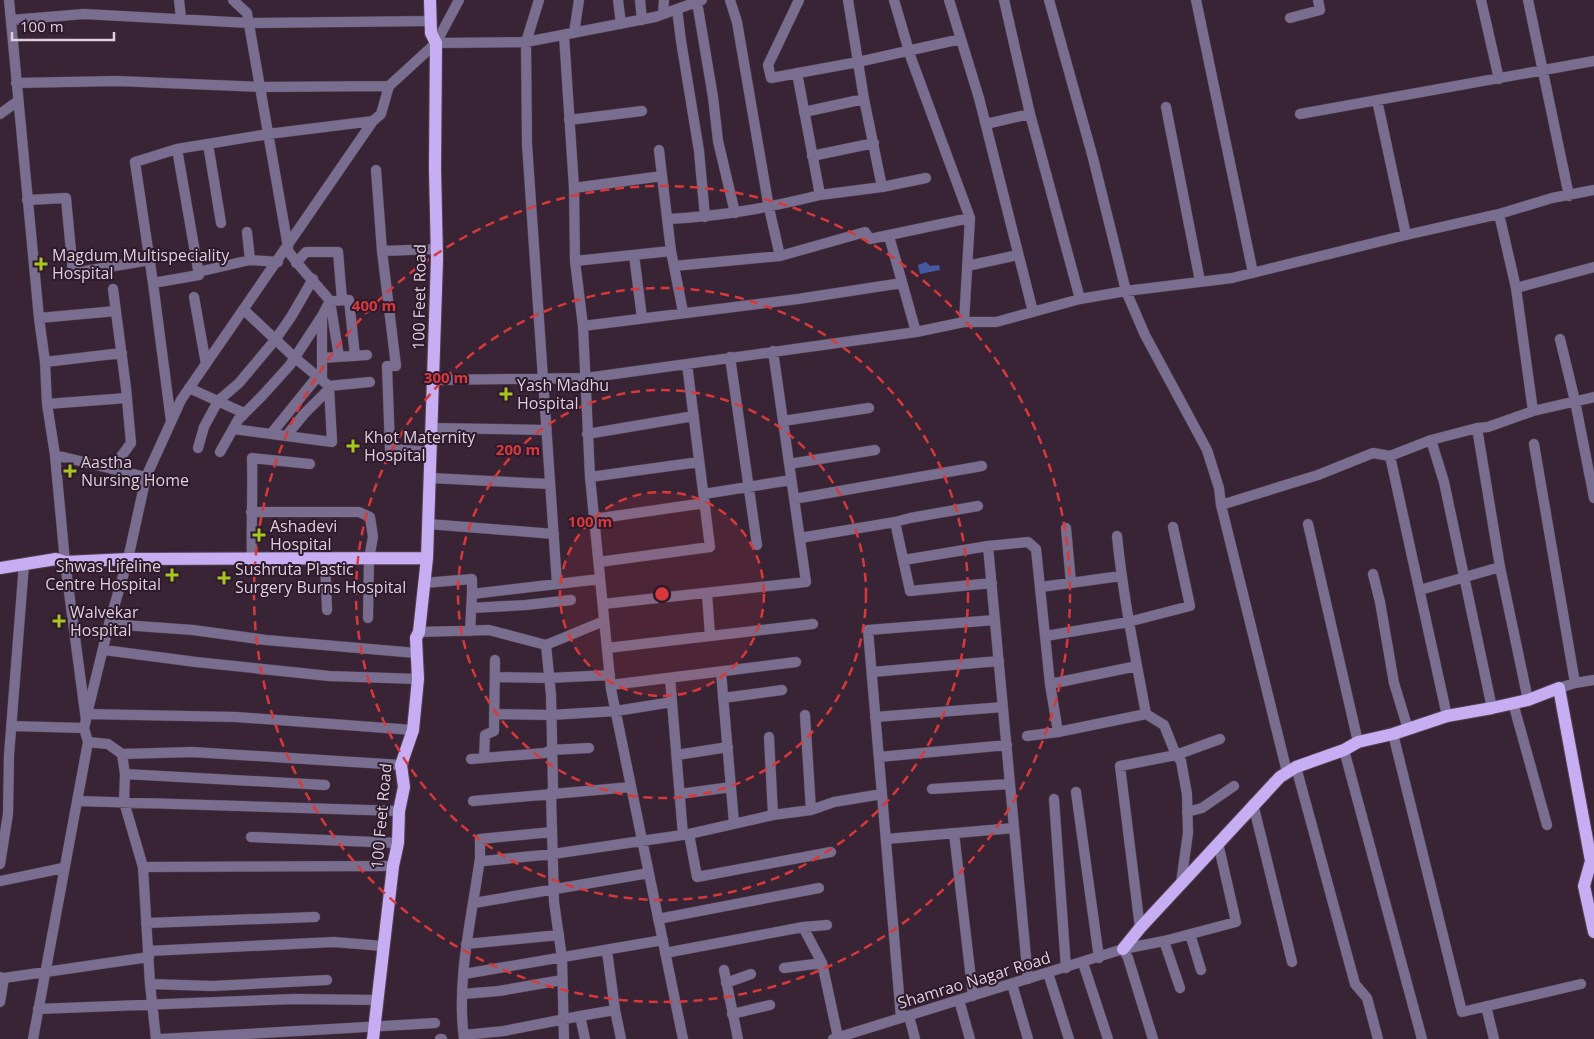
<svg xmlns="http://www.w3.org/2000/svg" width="1594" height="1039" viewBox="0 0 1594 1039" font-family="'Open Sans',sans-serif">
<rect width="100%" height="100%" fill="#392436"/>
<!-- water -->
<path fill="#4759a1" d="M926,262L930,266L939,265L940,270L920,274L918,265Z"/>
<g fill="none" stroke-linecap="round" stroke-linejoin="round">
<!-- minor casing -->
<g stroke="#534050" stroke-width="11">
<path id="minor" d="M9,0L39,318L45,362L47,404L55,455L65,562L86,720L84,728L88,742L33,1039
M179,0L181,18
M233,0L247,13L288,247
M539,0L526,42L527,144L557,584
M618,0L621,24
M640,0L642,20
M730,0L737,22L769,208L780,256
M799,0L768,65L771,78L858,62L961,39
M848,0L864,99L882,187
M894,0L911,58L970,218L964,322
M949,0L979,98L1033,312
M1004,0L1030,114L1080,299
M1049,0L1093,158L1126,291L1145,335L1207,450L1219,488L1221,505
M1196,0L1253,273
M1481,0L1499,79
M1528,0L1569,196
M697,2L713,97L718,141L735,213
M677,9L681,41L699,151L705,217
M663,14L664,0
M1290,18L1320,10L1318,0
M11,20L84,14L249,23L431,21
M574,33L579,0
M564,35L574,188L575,261L583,326L590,477L611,689L683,1039
M436,43L526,42L655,17L702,0
M797,73L820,195L882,187L926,178
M16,83L117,81L260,87L389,86
M1377,100L1406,235
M1166,107L1200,281
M804,112L864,99
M0,114L18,101
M1300,114L1594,61
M569,120L642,111
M986,124L1030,114
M208,144L221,223
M659,150L662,176
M812,156L874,143
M376,170L382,251L396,366H387L390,449L431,452
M574,188L662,176L671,251L575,261
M27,200L66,198L73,273L150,260
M1499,214L1516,288L1533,411
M669,219C723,216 767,208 820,195
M247,232L250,260
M889,236L916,332
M382,251L437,249
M671,251L683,312
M634,255L642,318
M296,263L306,252H338L342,300
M674,266L780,256L865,232L870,239L970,218
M967,266L1018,255
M198,272L250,260L278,262
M153,283L199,275L177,149
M1516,288L1594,267
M194,297L206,364
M244,310L294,357L329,386L370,382
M39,318L116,311
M583,326L798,299L902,283
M1560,339L1575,401L1594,498
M339,357L330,301L349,300L355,356
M730,357L757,545
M322,358L367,355
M45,362L122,353
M322,380V317
M434,380L586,378L916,332L964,322H996L1080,299L1126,291L1232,278L1406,235L1499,214L1552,198L1594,190
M189,388L244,413
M47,404L127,398
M171,421L153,283L135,162L177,149L268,134L373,121
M783,421L869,408
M432,428L546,430
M1477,428L1500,567L1528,700
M233,429L332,442L329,386
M271,434L317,377
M587,434L694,416
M286,436L305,413L330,388
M1431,440L1444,482L1492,708
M1534,444L1575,683
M198,448L204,427L218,401L239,383L275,340L291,317L313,279
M220,452L238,420L262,396L290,365L322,316L330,301C316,283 299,268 287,249
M55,455L146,477
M1390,456L1447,716
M789,464L875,450
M112,469L131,443L126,388L113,289
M590,477L699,462
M430,478L550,484
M704,494L791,480
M794,499L982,466
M251,512H359L370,517L373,537L369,558L368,618
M594,519L705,503
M895,522L910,591L992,583
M428,524L554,534
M1308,524L1358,742
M1066,528L1071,583
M1117,536C1123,596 1135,655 1146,714
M800,538L895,522L910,518L978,506
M988,546L1028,979
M252,558C251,525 253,491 252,458L310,464
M325,558L327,610
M904,560L988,546L1028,542L1036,549L1050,684L1058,732
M599,562L710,547L687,364
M1373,574L1380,602L1394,683L1408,729
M424,583L472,579V594
M1041,587L1121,576
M1420,590L1500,567
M707,593L710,636
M603,604L806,582L773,351
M471,608L526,605L571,600
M109,624L193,630L266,640L416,653
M470,631L472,594L600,579
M419,632L489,630L546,645L604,621
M1046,636L1128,622L1190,606L1173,527
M546,645L551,695L553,788L551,794L554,902L562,958L564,1039
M607,648L813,624
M104,650L196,662L329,676L418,679
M721,672L734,823
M872,672L999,661
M495,677L549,678L610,675
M670,678L683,835
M1050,684L1137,666
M611,685L796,662
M1559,688L1575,683L1594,680
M723,698L782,690
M1513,703L1547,825
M87,714L109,624L128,559L146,477L181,400L373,121L381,114L389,86L436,43L459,0
M87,714L236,717L413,730
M494,714L551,715L616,711L672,702
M875,717L1003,707
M11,726L84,728
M1393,734L1462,1012L1581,984
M1027,736L1058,732L1146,714L1164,725L1176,755L1181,761L1187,794L1188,833L1181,883
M769,737L773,815
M88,742L108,744L122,754L125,774L124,802L143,867L150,984L156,1039
M1344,750L1422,1039
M122,754L192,752L401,765
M677,755L728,747
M879,757L1007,745
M484,758L485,735L494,731L495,660
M471,759L545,753L551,750L589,748
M1296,767L1355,984L1367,998L1378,1039
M1287,772L1221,505L1318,475L1373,453L1390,456L1431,440L1477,428L1488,427L1533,411L1594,397
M125,774L325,785
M932,789L1010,784
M1076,792L1099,958
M680,794L731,787
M1054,799L1066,968
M77,801L399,811
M473,801L631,787
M1253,804L1292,962
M811,810L834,802L882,794
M1187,812L1202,808L1234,786
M552,832L480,839V858L484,861L553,854L689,834L773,815L811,810L805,715
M954,833L973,996
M689,834L697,877L831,852
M251,837L398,843
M886,839L1014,828
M0,864L8,814L9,755L24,564
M143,867L393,866
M0,881L63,868
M474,903L649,873
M658,919L819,888
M146,923L315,917
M803,927L822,963
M1140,928L1120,766L1176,755L1220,739
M1190,934L1201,970
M1164,941L1180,988
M466,944L559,935
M1123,949L1128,958L1153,1039
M148,951L334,942L383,946
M607,951L615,1010L621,1039
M665,953L803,927L827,925
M1083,963L1108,1039
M784,968L822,963L838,1037
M724,970L738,1039
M1048,973L1069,1039
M464,974L663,940
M0,977L4,978L149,957
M0,979L4,978L0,1002
M726,983L751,974
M150,984L213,986L327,980
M1012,984L1028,1039
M463,994L499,991L562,980
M959,1000L970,1039
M1486,1006L1494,1039
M38,1009L295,999L377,1000
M732,1014L770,1005
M580,1016L615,1010
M909,1016L915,1039
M901,1018L868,630L995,620
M464,1035L504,1031L580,1016L585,1039
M161,1039L435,1023
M440,1039H442
M464,1039C456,979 472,917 480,858
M833,1039L1123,949L1164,941L1236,922L1218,843"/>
</g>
<!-- major casing -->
<g stroke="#534050" stroke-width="14">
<path id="major" d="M0,568L56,559L65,562L128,559L427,558
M1123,949L1140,928L1280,777L1296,767L1344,750L1358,742L1393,734L1447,716L1492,708L1528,700L1559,688L1591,861L1584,886L1594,932
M373,1039L393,866L398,843L399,811L404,787L401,765L413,730L418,679L416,638L419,632L427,558L437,259L435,169L436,43L431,33L430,0"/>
</g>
<!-- minor -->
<use href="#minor" stroke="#796e8f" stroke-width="10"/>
<!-- major -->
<use href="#major" stroke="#c7aef3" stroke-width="12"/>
</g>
<!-- distance rings -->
<circle cx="662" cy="594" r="102" fill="#d7393a" fill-opacity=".12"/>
<g fill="none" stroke="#d7393a" stroke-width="2.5" stroke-dasharray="9 6">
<circle cx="662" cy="594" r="102"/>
<circle cx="662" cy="594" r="204"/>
<circle cx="662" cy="594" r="306"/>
<circle cx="662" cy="594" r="408"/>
</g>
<!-- markers -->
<g fill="#a8c71d" stroke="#2e1a2c" stroke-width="2">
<path d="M38.5 256.5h5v5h5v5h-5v5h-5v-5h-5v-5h5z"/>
<path d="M503.5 386.5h5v5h5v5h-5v5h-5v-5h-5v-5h5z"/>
<path d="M350.5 438.5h5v5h5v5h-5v5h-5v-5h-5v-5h5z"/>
<path d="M67.5 463.5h5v5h5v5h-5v5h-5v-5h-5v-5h5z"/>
<path d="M256.5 527.5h5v5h5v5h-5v5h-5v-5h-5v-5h5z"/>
<path d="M169.5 567.5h5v5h5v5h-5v5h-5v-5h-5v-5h5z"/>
<path d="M221.5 570.5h5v5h5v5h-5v5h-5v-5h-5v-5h5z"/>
<path d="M56.5 613.5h5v5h5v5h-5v5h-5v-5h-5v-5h5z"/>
</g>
<g text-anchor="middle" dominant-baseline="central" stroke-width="4" stroke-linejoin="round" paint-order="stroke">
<!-- poi labels -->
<g font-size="16" fill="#ddd0db" stroke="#2e1a2c" text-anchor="start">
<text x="52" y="255">Magdum Multispeciality<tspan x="52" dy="18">Hospital</tspan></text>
<text x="517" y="385">Yash Madhu<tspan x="517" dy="18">Hospital</tspan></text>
<text x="364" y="437">Khot Maternity<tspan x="364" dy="18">Hospital</tspan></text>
<text x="81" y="462">Aastha<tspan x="81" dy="18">Nursing Home</tspan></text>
<text x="270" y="526">Ashadevi<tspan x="270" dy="18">Hospital</tspan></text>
<text x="161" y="566" text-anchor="end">Shwas Lifeline<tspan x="161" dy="18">Centre Hospital</tspan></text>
<text x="235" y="569">Sushruta Plastic<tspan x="235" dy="18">Surgery Burns Hospital</tspan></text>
<text x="70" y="612">Walvekar<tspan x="70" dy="18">Hospital</tspan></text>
</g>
<!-- street labels -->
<g font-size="16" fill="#ddd0db" stroke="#2e1a2c">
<text transform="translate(419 297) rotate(-89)">100 Feet Road</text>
<text transform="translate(381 816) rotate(-85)">100 Feet Road</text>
<text transform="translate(974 980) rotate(-17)">Shamrao Nagar Road</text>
</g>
</g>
<circle cx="662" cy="594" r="8" fill="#d7393a" stroke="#2e1a2c" stroke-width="2.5"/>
<g font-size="15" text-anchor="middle" font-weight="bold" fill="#d7393a" stroke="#2e1a2c" stroke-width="4" stroke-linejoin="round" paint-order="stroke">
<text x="374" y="311">400 m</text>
<text x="446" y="383">300 m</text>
<text x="518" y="455">200 m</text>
<text x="590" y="527">100 m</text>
</g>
<!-- scale -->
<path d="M12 32v8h102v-8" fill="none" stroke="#ddd0db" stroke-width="2.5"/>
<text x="20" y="32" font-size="15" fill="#ddd0db" stroke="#2e1a2c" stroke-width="4" paint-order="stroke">100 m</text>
</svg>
